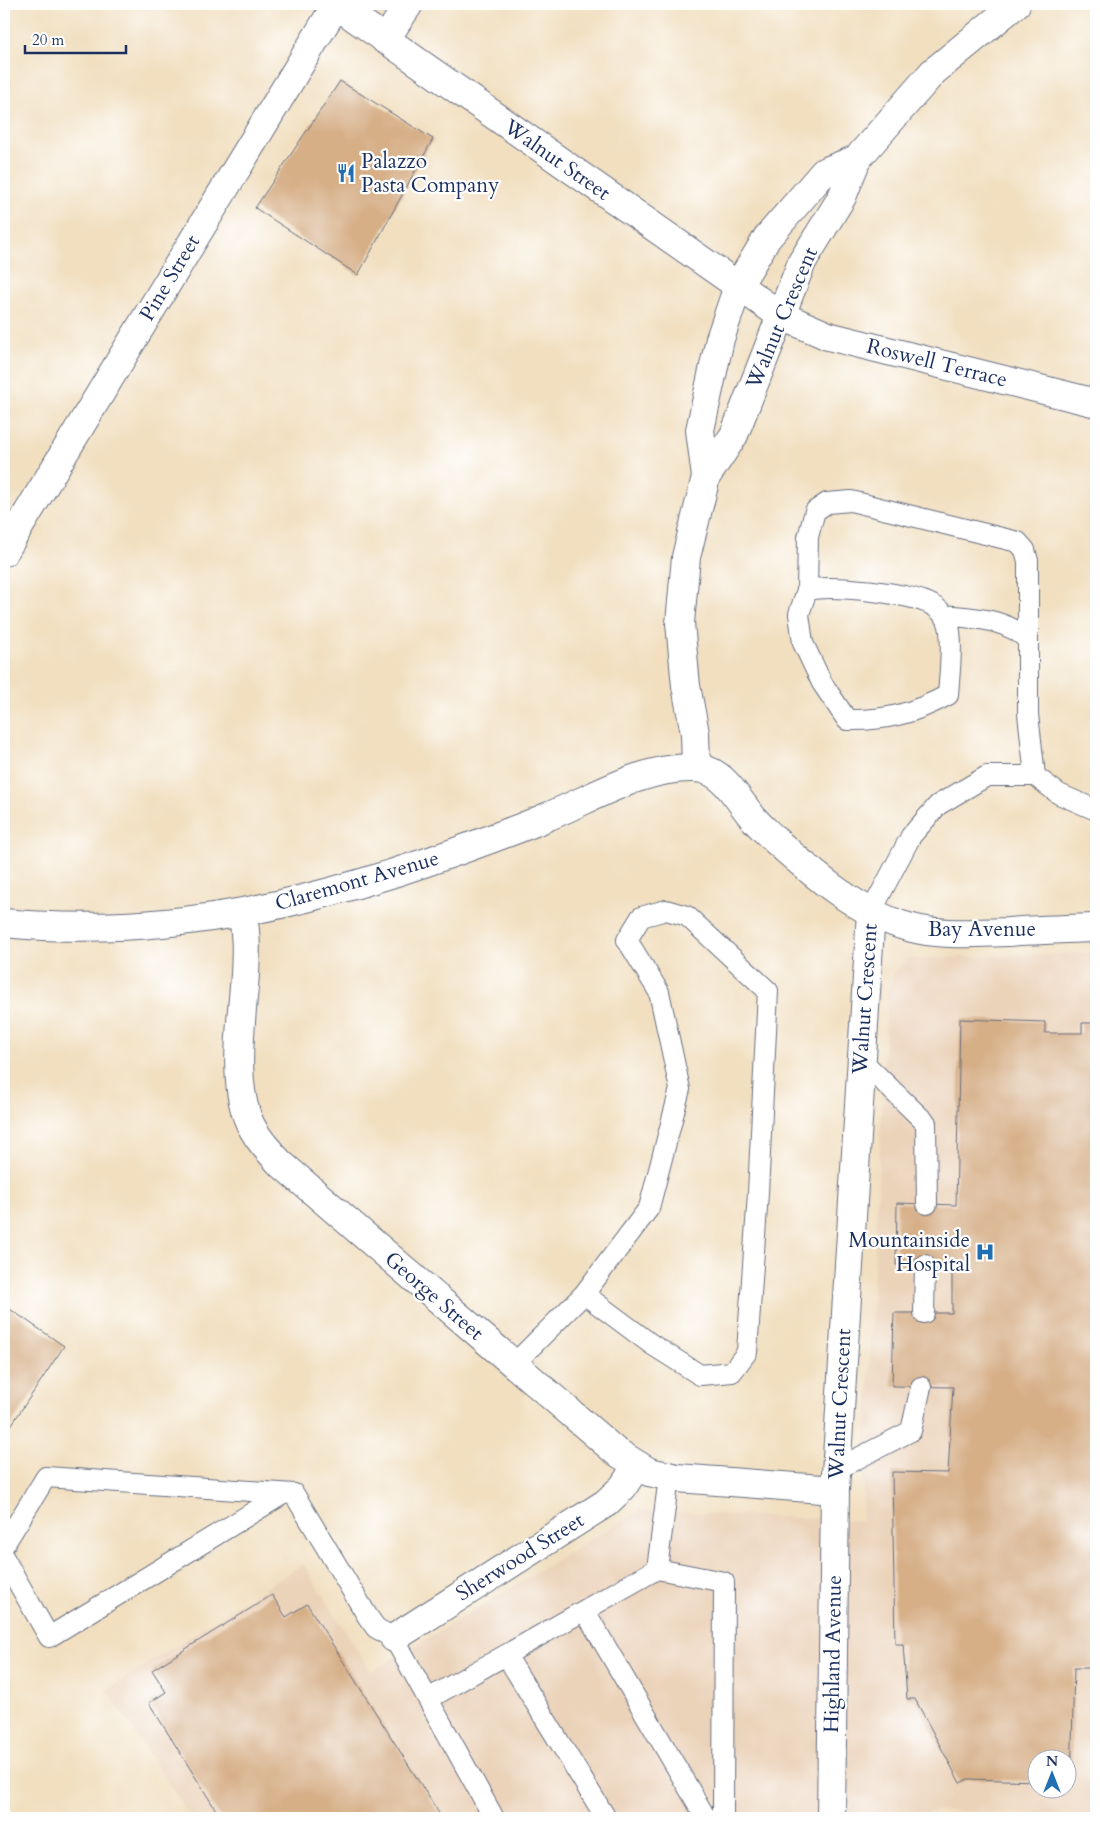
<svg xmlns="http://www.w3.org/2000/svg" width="1100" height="1822" viewBox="0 0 1100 1822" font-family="Cardo,serif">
<rect width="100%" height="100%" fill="#fff"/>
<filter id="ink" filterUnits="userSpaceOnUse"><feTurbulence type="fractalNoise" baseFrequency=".02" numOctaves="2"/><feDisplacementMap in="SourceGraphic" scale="10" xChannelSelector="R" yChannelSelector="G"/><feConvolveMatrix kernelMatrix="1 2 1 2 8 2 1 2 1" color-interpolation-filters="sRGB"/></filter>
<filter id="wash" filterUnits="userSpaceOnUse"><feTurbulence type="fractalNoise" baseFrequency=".0096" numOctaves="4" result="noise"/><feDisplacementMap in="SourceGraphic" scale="20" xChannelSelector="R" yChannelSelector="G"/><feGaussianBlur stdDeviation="1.12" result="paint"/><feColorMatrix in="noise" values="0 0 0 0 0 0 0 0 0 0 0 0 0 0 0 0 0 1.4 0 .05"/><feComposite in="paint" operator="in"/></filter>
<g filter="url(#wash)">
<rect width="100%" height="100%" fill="#f1dfc0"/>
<!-- built -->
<path fill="#ebd3ba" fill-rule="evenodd" d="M1096,952V1816L936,1811L915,1818H191L107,1690L303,1564L371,1672L640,1510L862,1521L887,994L894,972L908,959ZM1038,1760H1068V1790H1038Z"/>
<g id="blocks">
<!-- building -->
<path fill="#d6af87" d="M340,81L433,139L358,275L255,208Z
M960,1019L1045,1022V1033H1082V1023H1096V1668H1074L1071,1781H1068V1760H1038V1781L968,1779L960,1783L915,1699H907L903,1644H895L892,1472L948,1473L953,1387L892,1386L894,1313H952V1265H896L897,1203L956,1205Z
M4,1305L64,1346L4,1436Z
M272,1595L286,1617L307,1604L442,1818H221L149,1703L166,1692L152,1670Z"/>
</g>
</g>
<g filter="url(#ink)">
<use href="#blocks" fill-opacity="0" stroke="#666d80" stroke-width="1"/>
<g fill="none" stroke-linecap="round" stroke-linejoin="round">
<!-- service casing -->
<g stroke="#666d80" stroke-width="22">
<path id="service" d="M807,590C832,584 910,593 932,605C936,607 944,614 946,618C955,632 949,678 948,695C915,713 885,721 847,720L822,683L803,643L799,614L807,590L808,537L815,511L827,503L851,501L1018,542L1025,550L1028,561V640
M943,615C973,618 1005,618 1028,640V714L1035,776
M871,912L911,836L938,805L987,776H1035L1059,794L1096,810
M861,1060L926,1123L927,1204
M924,1313L925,1265
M514,1364L584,1294L649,1208L680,1089L659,992L627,940L641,917L666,910L687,916L768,991L758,1193L747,1352L732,1372L700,1375L651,1344L584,1294
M837,1469L911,1431L921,1387
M4,1545L46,1477L294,1494L368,1617L376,1628L394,1638L494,1818
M4,1558L49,1637L283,1494
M657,1569L724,1582L723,1818
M585,1611L706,1818
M506,1655L606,1818
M428,1699L657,1569L669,1477"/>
</g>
<!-- minor casing -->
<g stroke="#666d80" stroke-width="30">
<path id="minor" d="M335,4L780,315L828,336L1096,403
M385,40L409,4
M706,477L700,430L720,339L738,286L767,238L824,172L857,159
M4,552L336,5
M696,767L695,733L686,686L680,623L686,557L706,477L734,435L802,262L842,197L857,159L933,72L1016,4
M242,913C247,934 246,953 245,974C242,1018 232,1078 248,1119C255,1136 267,1149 279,1162L615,1451L649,1472L677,1478L835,1490
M394,1638L606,1503L623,1487L637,1465
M831,1818L835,1490L871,912"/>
</g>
<!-- tertiary casing -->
<g stroke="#666d80" stroke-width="30">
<path id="tertiary" d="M4,923C176,940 329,900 488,840C509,832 529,825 549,816C595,797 642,767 694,768C724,768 737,800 754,819C760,826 768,833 775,840C813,874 858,913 908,927C940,936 974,933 1008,932C1037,930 1067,929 1096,928"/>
</g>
<!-- service -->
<use href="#service" stroke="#fff" stroke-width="20"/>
<!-- minor -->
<use href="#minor" stroke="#fff" stroke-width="28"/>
<!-- tertiary -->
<use href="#tertiary" stroke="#fff" stroke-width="28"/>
</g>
</g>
<!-- icons -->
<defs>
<g id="restaurant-bare" transform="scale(1.5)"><path d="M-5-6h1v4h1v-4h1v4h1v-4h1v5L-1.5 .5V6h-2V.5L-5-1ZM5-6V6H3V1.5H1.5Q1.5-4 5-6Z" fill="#1f6fb2" stroke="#fff" stroke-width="2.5" paint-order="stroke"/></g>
<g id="hospital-bare" transform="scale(1.5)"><path d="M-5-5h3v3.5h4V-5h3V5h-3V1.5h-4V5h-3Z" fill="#1f6fb2" stroke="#fff" stroke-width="2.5" paint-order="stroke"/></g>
</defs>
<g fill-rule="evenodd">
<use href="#restaurant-bare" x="346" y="173"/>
<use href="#hospital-bare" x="985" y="1252"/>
</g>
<g text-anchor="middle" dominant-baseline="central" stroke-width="4.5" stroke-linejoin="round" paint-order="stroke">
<!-- street labels -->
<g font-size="21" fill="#1b2f5e" stroke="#fff">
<text transform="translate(557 160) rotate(35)">Walnut Street</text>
<text transform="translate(170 278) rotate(-59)">Pine Street</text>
<text transform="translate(782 318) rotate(-67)">Walnut Crescent</text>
<text transform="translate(937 363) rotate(14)">Roswell Terrace</text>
<text transform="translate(357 881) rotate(-16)">Claremont Avenue</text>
<text x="982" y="929">Bay Avenue</text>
<text transform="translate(865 999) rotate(-86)">Walnut Crescent</text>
<text transform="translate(434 1296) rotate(41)">George Street</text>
<text transform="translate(840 1404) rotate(-87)">Walnut Crescent</text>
<text transform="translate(520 1557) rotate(-32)">Sherwood Street</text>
<text transform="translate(833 1654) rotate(-89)">Highland Avenue</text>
</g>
<!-- poi labels -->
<g font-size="21" fill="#1b2f5e" stroke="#fff" text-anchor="start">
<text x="361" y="161">Palazzo<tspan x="361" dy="24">Pasta Company</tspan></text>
<text x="970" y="1240" text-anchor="end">Mountainside<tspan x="970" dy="24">Hospital</tspan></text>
</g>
</g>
<!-- margin -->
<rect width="1100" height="1822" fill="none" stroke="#fff" stroke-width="20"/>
<!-- north arrow -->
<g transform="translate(1052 1774)"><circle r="24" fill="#ffffff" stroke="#a4acbf"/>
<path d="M0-4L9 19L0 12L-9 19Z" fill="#1f6fb2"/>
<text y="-8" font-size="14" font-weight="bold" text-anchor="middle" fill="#1b2f5e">N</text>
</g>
<!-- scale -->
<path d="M25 45v8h101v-8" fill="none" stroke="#1b2f5e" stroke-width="2.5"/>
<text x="32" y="45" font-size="15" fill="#1b2f5e" stroke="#ffffff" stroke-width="4" paint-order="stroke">20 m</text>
</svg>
